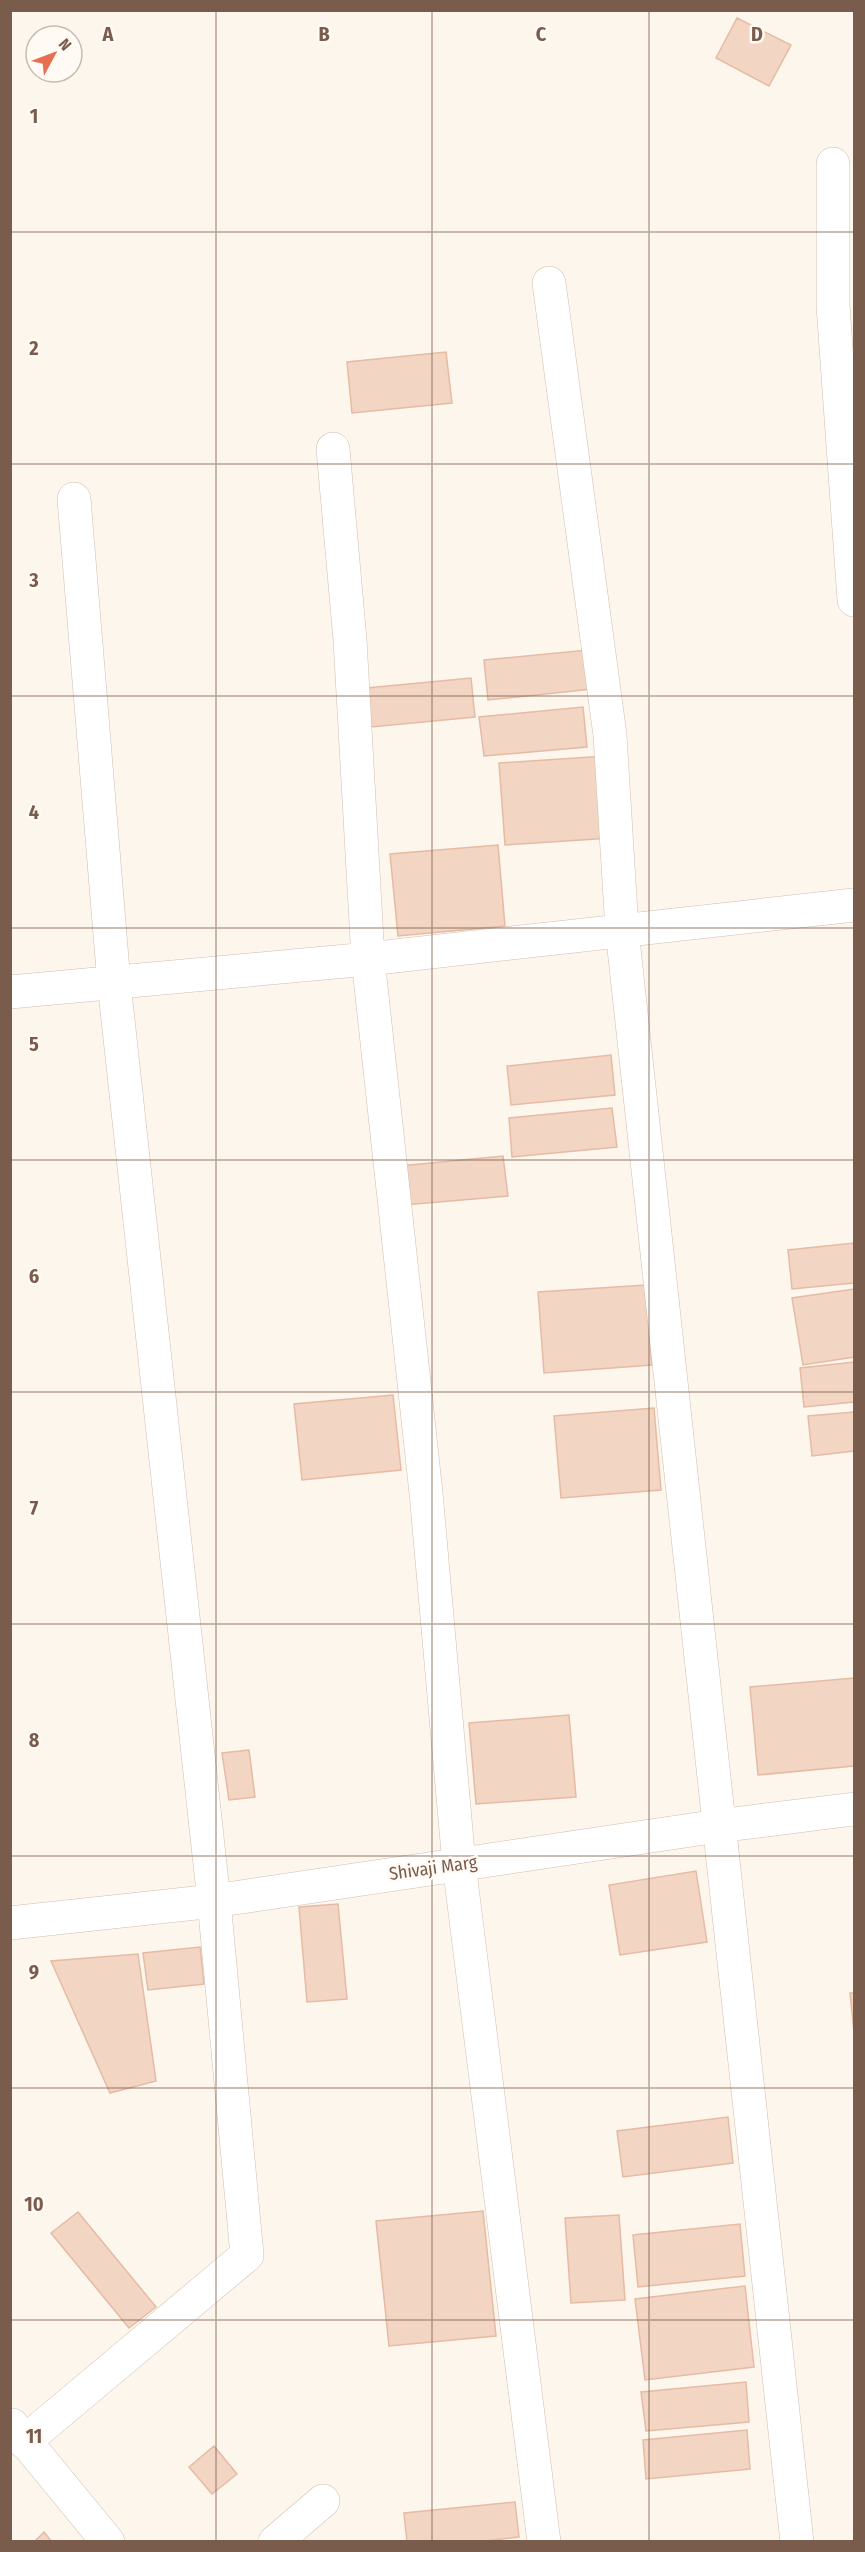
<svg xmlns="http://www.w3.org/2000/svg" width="865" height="2552" viewBox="0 0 865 2552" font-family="'Fira Sans Condensed',sans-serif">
<rect width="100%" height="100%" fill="#fdf6ec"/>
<!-- building -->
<path fill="#f3d5c3" stroke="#e6bba3" stroke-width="1.5" d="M737,18L791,45L769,86L716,58Z
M446,352L452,403L352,413L347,362Z
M588,650L592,689L488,700L484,660Z
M471,678L475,717L371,727L367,688Z
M583,707L587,747L484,756L479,717Z
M605,756L611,838L505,845L499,763Z
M498,845L505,926L398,936L390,854Z
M611,1055L615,1095L511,1105L507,1066Z
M612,1108L617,1147L512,1157L509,1118Z
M503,1156L508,1196L404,1205L400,1166Z
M854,1243V1283L792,1289L788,1250Z
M646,1285L652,1365L544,1373L538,1292Z
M854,1289V1357L803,1365L792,1298Z
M854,1362V1402L804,1407L800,1368Z
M393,1395L401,1470L302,1480L294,1404Z
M654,1408L661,1490L561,1498L554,1416Z
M854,1412V1451L812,1456L808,1416Z
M854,1678V1766L758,1775L750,1687Z
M569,1715L576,1797L476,1804L469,1723Z
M249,1750L255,1797L229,1800L222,1753Z
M696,1871L707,1942L620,1955L609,1885Z
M338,1904L347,1999L307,2002L299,1907Z
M200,1947L204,1984L148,1990L143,1953Z
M138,1954L156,2081L110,2093L51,1961Z
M850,1993H854V2033Z
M728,2117L733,2163L623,2177L617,2131Z
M483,2211L496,2336L389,2346L376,2221Z
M78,2212L156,2307L129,2328L51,2233Z
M619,2215L625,2300L571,2303L565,2218Z
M740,2224L745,2276L638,2287L633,2235Z
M745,2286L754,2367L645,2380L635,2299Z
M746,2382L749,2422L646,2431L641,2392Z
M747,2430L750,2469L646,2479L643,2440Z
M214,2446L237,2474L212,2494L189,2467Z
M515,2502L519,2537L477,2542H407L404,2513Z
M44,2532L52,2542H34Z"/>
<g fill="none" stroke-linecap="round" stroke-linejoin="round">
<!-- minor casing -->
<g stroke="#d1beb0" stroke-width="34">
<path id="minor" d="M833,164V305L854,600
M549,283L610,735L622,930L797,2542
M333,449L350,640L368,959L426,1493L459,1864L544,2542
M10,992L368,959L854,905
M12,2425L108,2542
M24,2442L247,2255L214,1901L114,983L74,499
M275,2542L323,2501"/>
</g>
<!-- tertiary casing -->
<g stroke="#d1beb0" stroke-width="34">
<path id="tertiary" d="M10,1923L214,1901L718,1826L854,1809"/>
</g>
<!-- minor -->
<use href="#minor" stroke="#fff" stroke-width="33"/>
<!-- tertiary -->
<use href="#tertiary" stroke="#fff" stroke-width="33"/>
</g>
<!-- grid -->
<path fill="none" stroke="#7a5c4d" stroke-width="1.5" stroke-opacity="0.55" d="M216,10V2542M432,10V2542M649,10V2542M10,232H854M10,464H854M10,696H854M10,928H854M10,1160H854M10,1392H854M10,1624H854M10,1856H854M10,2088H854M10,2320H854"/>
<g text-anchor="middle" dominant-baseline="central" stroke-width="5" stroke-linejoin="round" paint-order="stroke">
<!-- street labels -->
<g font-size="18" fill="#7a5c4d" stroke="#fffaf3">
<text transform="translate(433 1868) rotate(-8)">Shivaji Marg</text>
</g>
</g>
<g font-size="20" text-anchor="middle" font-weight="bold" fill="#7a5c4d" stroke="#fffaf3" stroke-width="5" stroke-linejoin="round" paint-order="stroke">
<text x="108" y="41">A</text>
<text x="324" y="41">B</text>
<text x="541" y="41">C</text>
<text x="757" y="41">D</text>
<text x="34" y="123">1</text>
<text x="34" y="355">2</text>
<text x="34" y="587">3</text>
<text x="34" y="819">4</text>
<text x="34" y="1051">5</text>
<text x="34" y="1283">6</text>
<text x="34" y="1515">7</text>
<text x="34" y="1747">8</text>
<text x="34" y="1979">9</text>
<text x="34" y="2211">10</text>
<text x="34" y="2443">11</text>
</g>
<!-- border -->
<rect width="865" height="2552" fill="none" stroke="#7a5c4d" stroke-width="24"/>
<!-- north arrow -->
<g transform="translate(54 54) rotate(49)"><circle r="28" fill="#fffaf3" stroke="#cabbb1" stroke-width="1.5"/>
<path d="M0-4.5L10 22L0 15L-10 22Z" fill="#e76f51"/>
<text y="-9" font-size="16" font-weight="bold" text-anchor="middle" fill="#7a5c4d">N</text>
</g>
</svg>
